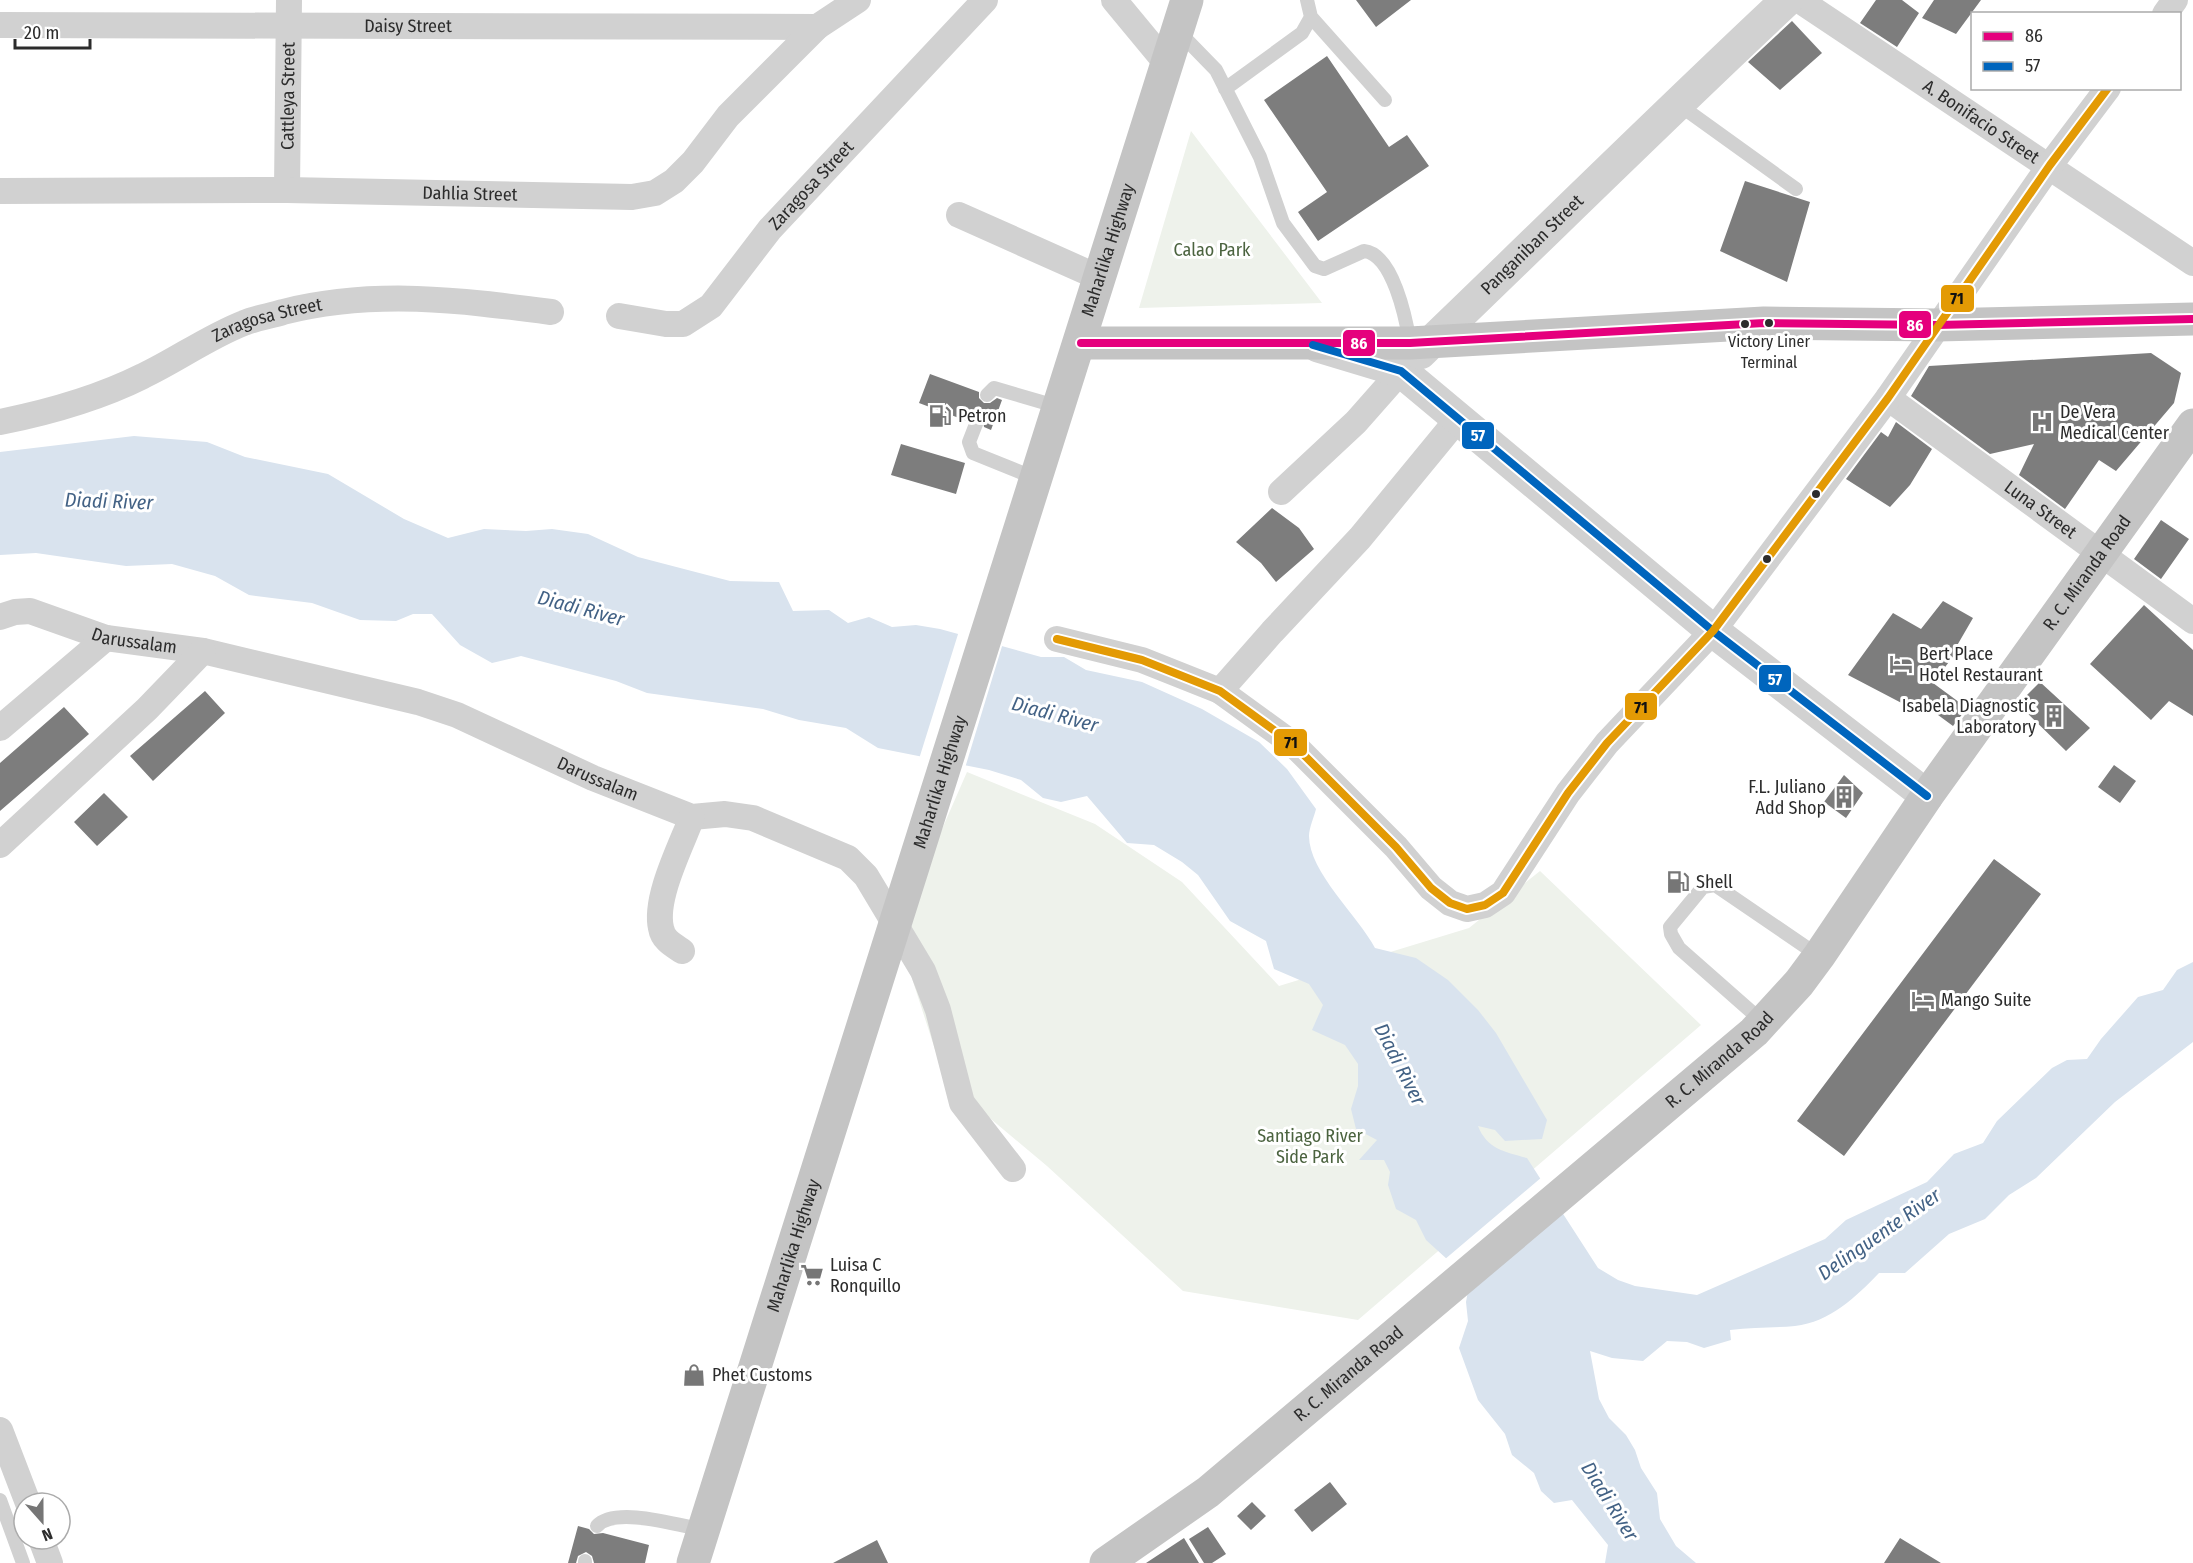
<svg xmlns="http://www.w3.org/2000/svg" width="2193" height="1563" viewBox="0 0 2193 1563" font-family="'Fira Sans Condensed',sans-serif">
<rect width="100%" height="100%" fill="#fff"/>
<!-- green -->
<path fill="#eef2eb" d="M1191,131L1322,303L1139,308Z
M967,772L1095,824L1182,882L1279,986L1469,928L1540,871L1701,1025L1358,1320L1183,1291L1047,1166L954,1088L940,1065L897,932Z"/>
<!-- water -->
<path fill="#d9e3ee" d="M134,436L207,442L245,457L328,474L404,519L448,538L484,529L526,531L552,529L588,534L638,557L730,581L779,582L793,611L829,610L848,623L869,617L892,627L916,625L940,629L1041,657H1064L1086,670L1142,682L1202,709L1259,742L1287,769L1316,809C1314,817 1309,828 1309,836C1309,872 1358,916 1375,948L1416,958L1448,980L1478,1010L1496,1033L1547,1120L1542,1139L1505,1141L1495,1130L1478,1126C1487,1149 1505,1152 1527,1158L1598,1268L1618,1280L1635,1286L1697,1295L1825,1239L1846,1220L1927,1182L1954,1154L1983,1143L1997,1121L2052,1068L2067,1060L2087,1059L2101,1039L2138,997L2163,990L2177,970L2193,962V1042L2115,1102L2036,1178L2009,1195L1985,1219L1949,1234L1905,1273H1879C1856,1297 1830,1322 1795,1326C1773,1328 1752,1327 1730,1330L1731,1340L1704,1348L1687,1342L1667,1341L1643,1361L1612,1358L1590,1351L1599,1399L1609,1418L1626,1435L1635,1450L1641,1468L1657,1493L1660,1519L1676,1546L1696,1563H1605L1608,1545L1572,1500L1554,1503L1541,1491L1534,1473L1512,1455L1505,1434L1478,1400L1459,1348L1468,1321L1466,1302L1470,1280L1426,1240L1416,1220L1396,1209L1388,1185L1390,1172L1384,1160H1359L1377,1140L1356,1129L1351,1109L1358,1086V1064L1345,1045L1312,1030L1323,1005L1309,984L1274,969L1266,941L1230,921L1198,875L1182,862L1154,845L1127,843L1087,796L1061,802L1043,798L1021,780L989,770L878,748L846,728L799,720L763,709L647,693L616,681L521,656L492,663L460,645L432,614H413L396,621L360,620L312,603L249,595L215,576L172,564L126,566L36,553L0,555V452Z"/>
<!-- pier -->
<path fill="#fff" d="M959,631L1003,643L965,768L919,759Z
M1542,1177L1564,1212L1467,1281L1444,1260Z"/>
<!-- building -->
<path fill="#7d7d7d" d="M1356,0H1411L1376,27Z
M1876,0H1902L1919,13L1897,47L1860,23Z
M1934,0H1981L1956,34L1922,18Z
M1792,21L1822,53L1780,90L1748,62Z
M1327,56L1389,147L1407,135L1429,166L1318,241L1298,212L1327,192L1264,100Z
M1745,181L1810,202L1787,282L1720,251Z
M2151,353L2181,373L2174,403L2116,471L2099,460L2065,509L2019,475L2034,444L1990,454L1911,396L1929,366Z
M930,374L979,392V398L984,403H990L997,398L1002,400L991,430L984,427L983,419L979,415L971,417L967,421L919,403Z
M1896,422L1932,449L1910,485L1890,507L1846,479L1881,432L1888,437Z
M901,444L965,463L956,494L891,475Z
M1272,508L1299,528L1314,549L1276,582L1261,563L1236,542Z
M2161,520L2189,539L2161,579L2134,559Z
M1943,601L1973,618L1955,649L1958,650L1933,683L1967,708L1953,726L1919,701L1913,709L1848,675L1893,613L1921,629Z
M2144,605L2193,650V716L2169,701L2151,720L2090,664Z
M2040,682L2090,728L2066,751L2018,704Z
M205,691L225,713L153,781L130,756Z
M64,707L89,734L0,811V763Z
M2114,765L2136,781L2120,803L2098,787Z
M1844,775L1863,793L1846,818L1824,802Z
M104,793L128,817L97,846L74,822Z
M1994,859L2041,894L1844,1156L1797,1121Z
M1330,1482L1347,1504L1312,1532L1294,1510Z
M1252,1502L1266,1516L1251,1530L1237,1516Z
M578,1526L589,1529L594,1534L603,1533L649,1545L645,1563H594L592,1556L586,1552L578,1556L576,1563H568Z
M1208,1527L1226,1554L1212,1563H1204L1189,1539Z
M1184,1538L1199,1563H1146Z
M1900,1538L1941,1563H1884Z
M877,1540L888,1563H833Z"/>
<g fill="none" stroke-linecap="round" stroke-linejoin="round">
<!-- service -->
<path stroke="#d1d1d1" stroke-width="14" d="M1311,17L1385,100
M1179,32L1216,70L1260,157L1283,223L1315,266L1324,269L1364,251C1393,254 1406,319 1410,343
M1225,89L1302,33L1311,17L1307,0
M1678,104L1796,189
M987,395L994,388L1059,407
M976,424L969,442L973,453L1035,478
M1763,1022L1679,948L1671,934L1670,927L1703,887L1715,885L1819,956
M0,1500L23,1563
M597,1526C615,1506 677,1525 704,1530
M585,1563V1561"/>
<!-- minor -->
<g stroke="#d1d1d1" stroke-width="26">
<path d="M1114,0L1167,64"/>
<path id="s1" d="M1799,0L2193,263"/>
<path d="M2165,14L2175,0"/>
<path id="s2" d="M0,25L817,27"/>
<path id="s3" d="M287,190L289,0"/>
<path id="s4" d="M0,191L287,190L632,197L655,193L674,181L693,162L728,116L817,27L858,0"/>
<path d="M959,215L1100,278"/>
<path id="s5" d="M619,316L666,324H683L711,306L770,229L985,0"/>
<path id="s6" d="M1888,398L2193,621"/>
<path id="s7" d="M0,422C50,412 97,399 143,376C177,360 208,337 244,323C256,318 270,316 283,312C374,289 460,300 551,312"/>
<path d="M1281,492L1356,422L1401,371"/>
<path id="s8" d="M0,617L15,612L30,611L106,638L203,651L418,702L457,715L593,778L692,817L725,814L753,818L848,858L866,876L923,971L938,1010L962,1103L1013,1169"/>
<path d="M1057,639L1142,660L1220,691L1293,744L1396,847L1431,888L1450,903L1467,909L1485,905L1503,893L1568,793L1607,743L1713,631L1888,398L2050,165L2108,88"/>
<path d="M1220,691L1272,632L1360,538L1457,420"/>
<path d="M0,728L106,638"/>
<path d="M0,845L147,709L203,651"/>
<path d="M682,951C673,945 663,940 661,928C654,898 681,846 692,817"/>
<path d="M0,1430L28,1503"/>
<path d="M41,1539L50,1563"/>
</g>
<!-- tertiary -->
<g stroke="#d1d1d1" stroke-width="33">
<path d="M1318,346L1401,371L1713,631L1927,796"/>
<path id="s9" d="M1420,353C1542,236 1663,116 1787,0"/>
</g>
<!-- primary -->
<g stroke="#c4c4c4" stroke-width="33">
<path d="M1081,343H1410L1764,323L1937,325L2193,319"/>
<path id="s10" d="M693,1563L1187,0"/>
<path id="s11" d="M1106,1563L1208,1492L1754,1032L1799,983L1819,956L1927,796L2193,425"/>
</g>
<!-- bus-1 casing -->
<g stroke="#fff" stroke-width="12">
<path id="bus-1" d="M1081,343H1410L1764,323L1937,325L2193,319"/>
</g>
<!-- bus-2 casing -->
<g stroke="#fff" stroke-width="12">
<path id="bus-2" d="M1313,345L1401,371L1713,631L1927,796"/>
</g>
<!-- bus-3 casing -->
<g stroke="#fff" stroke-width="12">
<path id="bus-3" d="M1057,639L1142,660L1220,691L1293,744L1396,847L1431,888L1450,903L1467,909L1485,905L1503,893L1568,793L1607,743L1713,631L1888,398L2050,165L2108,88"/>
</g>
<!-- bus-1 -->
<use href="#bus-1" stroke="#e5007d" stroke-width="8"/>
<!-- bus-2 -->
<use href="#bus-2" stroke="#0065bd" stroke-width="8"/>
<!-- bus-3 -->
<use href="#bus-3" stroke="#e39a04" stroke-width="8"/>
</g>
<!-- icons -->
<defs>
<g id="fuel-bare" transform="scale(1.8)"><path d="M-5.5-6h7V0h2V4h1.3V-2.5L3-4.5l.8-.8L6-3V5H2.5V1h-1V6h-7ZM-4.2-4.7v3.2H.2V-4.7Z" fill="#767676" stroke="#fff" stroke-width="2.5" paint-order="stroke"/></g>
<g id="hospital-bare" transform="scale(1.8)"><path d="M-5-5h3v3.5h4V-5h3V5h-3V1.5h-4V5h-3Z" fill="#767676" stroke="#fff" stroke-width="2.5" paint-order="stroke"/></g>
<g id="hotel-bare" transform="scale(1.8)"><path d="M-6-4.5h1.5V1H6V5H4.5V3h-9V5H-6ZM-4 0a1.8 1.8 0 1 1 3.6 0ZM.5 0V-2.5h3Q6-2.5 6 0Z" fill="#767676" stroke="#fff" stroke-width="2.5" paint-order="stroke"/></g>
<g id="building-bare" transform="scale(1.8)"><path d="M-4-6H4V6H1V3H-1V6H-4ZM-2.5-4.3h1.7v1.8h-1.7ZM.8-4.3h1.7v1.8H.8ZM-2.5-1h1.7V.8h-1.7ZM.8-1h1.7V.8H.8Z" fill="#767676" stroke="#fff" stroke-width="2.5" paint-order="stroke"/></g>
<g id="supermarket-bare" transform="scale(1.8)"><path d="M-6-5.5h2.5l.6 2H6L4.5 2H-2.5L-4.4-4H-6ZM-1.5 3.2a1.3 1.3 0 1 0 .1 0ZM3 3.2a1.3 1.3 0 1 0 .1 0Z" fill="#767676" stroke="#fff" stroke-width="2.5" paint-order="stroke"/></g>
<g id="shop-bare" transform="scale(1.8)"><path d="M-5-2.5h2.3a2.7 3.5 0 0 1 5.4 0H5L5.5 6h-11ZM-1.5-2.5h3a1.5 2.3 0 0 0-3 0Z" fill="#767676" stroke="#fff" stroke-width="2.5" paint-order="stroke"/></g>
</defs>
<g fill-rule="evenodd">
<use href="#fuel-bare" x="940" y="416"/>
<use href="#hospital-bare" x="2042" y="422"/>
<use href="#hotel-bare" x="1901" y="664"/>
<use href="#building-bare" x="2054" y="716"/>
<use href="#building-bare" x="1844" y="797"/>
<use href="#fuel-bare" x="1678" y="882"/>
<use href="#hotel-bare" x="1923" y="1000"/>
<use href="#supermarket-bare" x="812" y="1275"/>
<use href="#shop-bare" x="694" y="1375"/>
</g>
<!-- markers -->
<g fill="#2c2c2c" stroke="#fff" stroke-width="2">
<circle cx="1769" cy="323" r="5"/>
<circle cx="1745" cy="324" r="5"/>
<circle cx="1816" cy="494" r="5"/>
<circle cx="1767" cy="559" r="5"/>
</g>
<g text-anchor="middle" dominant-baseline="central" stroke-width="6" stroke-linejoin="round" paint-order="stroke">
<!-- bus labels -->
<g font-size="16" fill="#2c2c2c" stroke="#fff">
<text x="1769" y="341">Victory Liner<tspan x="1769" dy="21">Terminal</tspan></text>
</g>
<!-- street labels -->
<g font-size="18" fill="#2c2c2c" stroke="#fff">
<text stroke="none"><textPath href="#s2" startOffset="408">Daisy Street</textPath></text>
<text stroke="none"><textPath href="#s3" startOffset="94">Cattleya Street</textPath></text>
<text stroke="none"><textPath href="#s1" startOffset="219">A. Bonifacio Street</textPath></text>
<text stroke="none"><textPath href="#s5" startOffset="255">Zaragosa Street</textPath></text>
<text stroke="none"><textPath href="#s4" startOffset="470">Dahlia Street</textPath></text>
<text stroke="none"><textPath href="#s9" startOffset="156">Panganiban Street</textPath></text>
<text stroke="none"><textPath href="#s10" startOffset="1377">Maharlika Highway</textPath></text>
<text stroke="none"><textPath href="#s7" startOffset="288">Zaragosa Street</textPath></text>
<text stroke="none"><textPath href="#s6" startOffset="189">Luna Street</textPath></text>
<text stroke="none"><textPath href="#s11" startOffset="1406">R. C. Miranda Road</textPath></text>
<text stroke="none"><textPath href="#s8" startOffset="140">Darussalam</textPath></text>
<text stroke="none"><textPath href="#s8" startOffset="626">Darussalam</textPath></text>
<text stroke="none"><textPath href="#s10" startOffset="819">Maharlika Highway</textPath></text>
<text stroke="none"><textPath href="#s11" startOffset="794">R. C. Miranda Road</textPath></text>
<text stroke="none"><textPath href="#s10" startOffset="333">Maharlika Highway</textPath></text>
<text stroke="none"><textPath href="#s11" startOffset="308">R. C. Miranda Road</textPath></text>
</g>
<!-- park labels -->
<g font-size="18" fill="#4b633f" stroke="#fff">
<text x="1212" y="250">Calao Park</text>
<text x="1310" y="1136">Santiago River<tspan x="1310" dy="21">Side Park</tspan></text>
</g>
<!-- poi labels -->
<g font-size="18" fill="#2c2c2c" stroke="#fff" text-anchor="start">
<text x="2060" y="412">De Vera<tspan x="2060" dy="21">Medical Center</tspan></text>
<text x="958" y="416">Petron</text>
<text x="1919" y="654">Bert Place<tspan x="1919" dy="21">Hotel Restaurant</tspan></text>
<text x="2036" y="706" text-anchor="end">Isabela Diagnostic<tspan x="2036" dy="21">Laboratory</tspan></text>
<text x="1826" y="787" text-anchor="end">F.L. Juliano<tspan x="1826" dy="21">Add Shop</tspan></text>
<text x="1696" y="882">Shell</text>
<text x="1941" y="1000">Mango Suite</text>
<text x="830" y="1265">Luisa C<tspan x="830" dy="21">Ronquillo</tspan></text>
<text x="712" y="1375">Phet Customs</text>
</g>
<!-- water labels -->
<g font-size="20" font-style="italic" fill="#436285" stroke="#fff">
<text transform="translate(109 501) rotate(2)">Diadi River</text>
<text transform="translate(581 608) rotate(15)">Diadi River</text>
<text transform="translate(1055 714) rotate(15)">Diadi River</text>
<text transform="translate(1400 1064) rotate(63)">Diadi River</text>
<text transform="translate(1879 1234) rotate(-35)">Delinguente River</text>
<text transform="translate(1610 1501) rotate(58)">Diadi River</text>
</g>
</g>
<g stroke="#fff" stroke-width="2">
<rect x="1940" y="284" width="35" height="29" rx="6" fill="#e39a04"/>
<rect x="1898" y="310" width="34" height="29" rx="6" fill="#e5007d"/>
<rect x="1342" y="329" width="34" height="28" rx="6" fill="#e5007d"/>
<rect x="1461" y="421" width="34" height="29" rx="6" fill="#0065bd"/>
<rect x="1758" y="664" width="34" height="29" rx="6" fill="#0065bd"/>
<rect x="1624" y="692" width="34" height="29" rx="6" fill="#e39a04"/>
<rect x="1273" y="728" width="35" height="29" rx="6" fill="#e39a04"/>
</g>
<g font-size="16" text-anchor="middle" font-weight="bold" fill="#fff">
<text x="1915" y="331">86</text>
<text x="1359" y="349">86</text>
<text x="1478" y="441">57</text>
<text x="1775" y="685">57</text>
</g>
<g font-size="16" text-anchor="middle" font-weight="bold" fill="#111">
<text x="1957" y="304">71</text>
<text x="1641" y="713">71</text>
<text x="1291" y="748">71</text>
</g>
<!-- legend -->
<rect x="1971" y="12" width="210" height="78" fill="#ffffff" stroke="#ababab" stroke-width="1.5"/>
<rect x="1983" y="32" width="30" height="9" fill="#e5007d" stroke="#ababab" stroke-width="1.5"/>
<text x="2025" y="42" font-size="18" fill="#2c2c2c">86</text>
<rect x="1983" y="62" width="30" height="9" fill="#0065bd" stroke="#ababab" stroke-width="1.5"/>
<text x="2025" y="72" font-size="18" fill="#2c2c2c">57</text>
<!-- north arrow -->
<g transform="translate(42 1521) rotate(159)"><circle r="28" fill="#ffffff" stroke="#ababab" stroke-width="1.5"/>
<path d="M0-4.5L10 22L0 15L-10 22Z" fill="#767676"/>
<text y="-9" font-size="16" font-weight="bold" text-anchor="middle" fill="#2c2c2c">N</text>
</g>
<!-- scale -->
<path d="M15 39v9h75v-9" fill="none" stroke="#2c2c2c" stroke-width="3"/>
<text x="24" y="39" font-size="18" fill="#2c2c2c" stroke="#ffffff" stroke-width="4.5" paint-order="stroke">20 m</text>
</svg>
